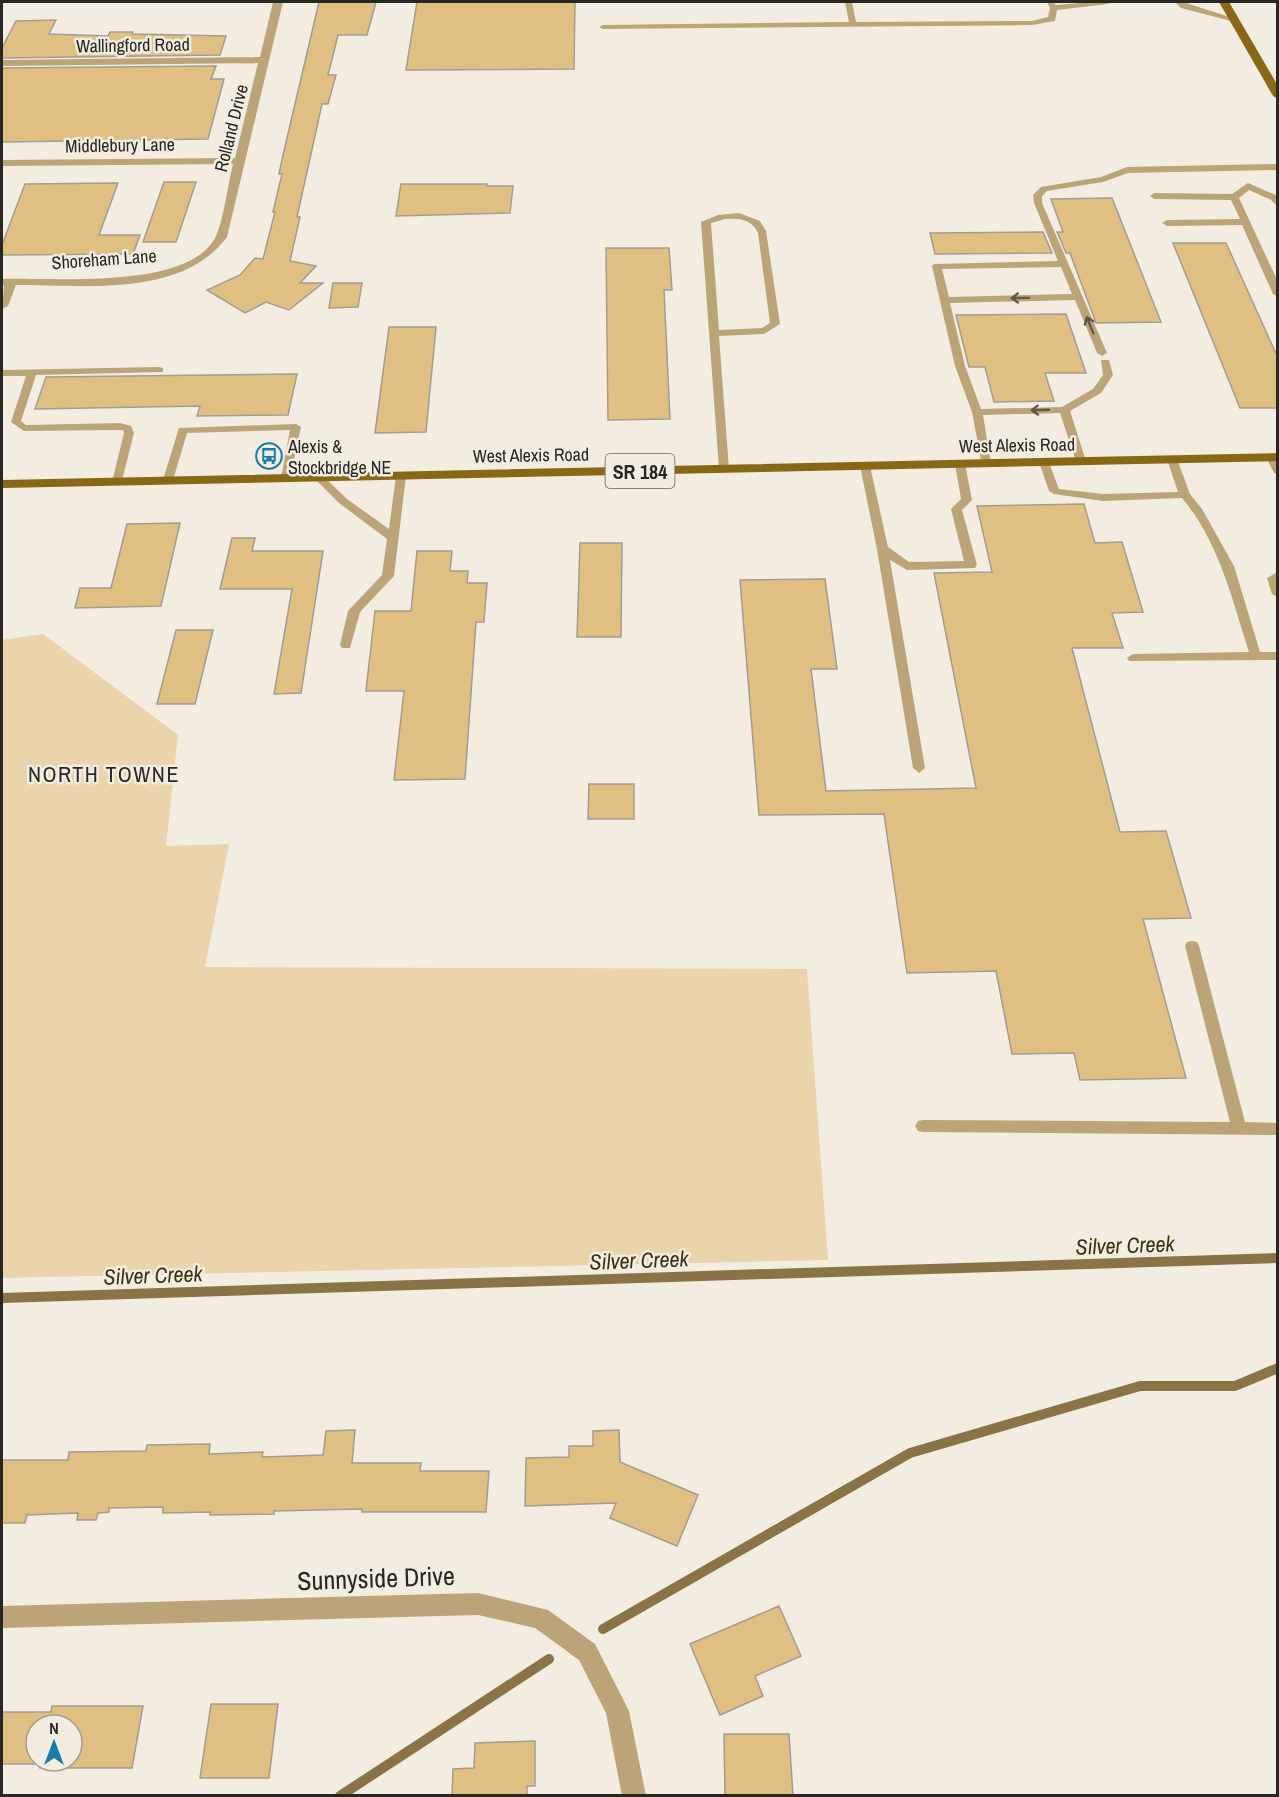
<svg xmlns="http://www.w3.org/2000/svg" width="1279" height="1797" viewBox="0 0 1279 1797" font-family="'Archivo Narrow',sans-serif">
<rect width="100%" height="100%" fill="#f3ede1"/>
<!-- green -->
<path fill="#e9d4ac" d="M43,634L178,735L166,846L229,844L205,967L807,969L828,1260L2,1278V640Z"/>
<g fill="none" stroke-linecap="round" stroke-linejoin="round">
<!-- stream -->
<path stroke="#8a7447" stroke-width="10" d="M2,1298L1278,1258
M603,1629L910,1453L1140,1386H1235L1278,1368
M340,1796L549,1659"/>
</g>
<!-- building -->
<path fill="#e0c082" stroke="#a29c91" stroke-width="1.5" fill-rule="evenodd" d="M319,2H376L367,35H338L328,75H336L328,104H322L297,217H300L290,261L316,266L300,283H323L289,310L266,302L245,313L207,290L240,275L255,258L263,259L275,212H273L282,174H279L283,155Z
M417,2H575L574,69L406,70Z
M56,20L49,34L108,36L110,32H133L132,34L226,36L220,55L2,58V48L16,21Z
M216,66L211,79H224L208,139L2,142V68Z
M164,182H196L176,242H143Z
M118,183L99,235H140L133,254L2,255V245L25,184Z
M401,184H487V186H513L510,213L396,216Z
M1112,198L1161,322L1096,323L1070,253H1066L1057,232H1063L1051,199Z
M1043,232L1052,253L935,254L930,233Z
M1173,243H1226L1278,358V408H1240Z
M606,248H669L672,290H664L670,419L608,420Z
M333,283H362L358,307L329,308Z
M1066,314L1086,373H1045L1054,401L994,402L985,367H969L956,315Z
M389,327H436L426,432L375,433Z
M297,374L288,415L197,416L200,406L35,409L46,377Z
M1084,504L1095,543L1122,542L1143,612L1112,613L1123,648H1072L1120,832L1166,831L1191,918L1143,919L1186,1078L1080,1080L1074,1053L1012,1054L996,971L907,973L884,814L759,815L740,580L825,579L837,669H811L826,791L976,788L934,573L992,572L977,506Z
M180,523L161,606L75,608L80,588H111L127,524Z
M232,538H255L252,551H323L301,693L274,694L292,589H220Z
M580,543H622L621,637H577Z
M417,551H452L450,571H468L467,583H487L484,622H476L465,779L394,780L404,691H366L375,611H411Z
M176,630H213L195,704H157Z
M589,784H634V819H588Z
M355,1430L352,1463H421L420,1471H489L486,1512H362V1509L274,1511V1514L210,1515V1512L163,1513V1507L109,1508V1512L98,1513L96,1520H77L78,1513L27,1515L25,1523H2V1460H68L69,1452L146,1451L147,1445L210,1444L209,1454L263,1452L262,1457L323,1455L326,1431Z
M619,1430L620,1462L698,1495L677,1546L610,1518L616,1503L525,1506L526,1458L569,1457V1446H593V1431Z
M779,1606L801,1656L755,1676L763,1696L720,1715L690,1644Z
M211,1704H278L269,1778H200Z
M52,1706H143L132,1768H40V1764H2V1712H51ZM36,1725H72V1761H36Z
M724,1734H789L793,1796H725Z
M535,1741V1786H527V1796H452L453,1769L474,1768L475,1743Z"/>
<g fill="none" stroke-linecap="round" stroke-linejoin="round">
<!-- service -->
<path fill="#bba477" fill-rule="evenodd" d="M845,2H852L856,22L1032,21L1048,17L1050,8L1047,2H1053L1056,5L1092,2H1112L1108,4L1057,10L1055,21L1032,25L603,29L599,27L603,25L849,22Z
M1175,2H1183L1239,20L1235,22L1181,8Z
M1278,164V170L1128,173L1103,182L1047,191L1042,196V203L1107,353L1102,356L1097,353L1075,300L950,303L965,366L981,409L1062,407L1093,389L1103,375L1101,360H1109L1113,375L1101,393L1070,411L1086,461L1085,463L1081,464L1076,461L1060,413L983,415L991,464L986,467L982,466L972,412L955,366L932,266L934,264L1058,261L1034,203L1033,195L1041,187L1101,177L1127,167ZM1061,267L1072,294L949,297L942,269Z
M1248,183L1278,196V207L1271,200L1249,190L1239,198L1278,282V297L1273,294L1242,225L1167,226L1162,223L1167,220L1240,219L1231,200L1154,199L1150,196L1154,193L1232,194Z
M739,213L760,221L766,231L780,324L764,334L719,336L729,469L724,472L719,469L701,222L718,215ZM725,219C739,218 752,219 758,233L770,323L762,328L719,330L711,223Z
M159,367L163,368V372L36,375L21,421L26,425L120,423L131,426L134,433L121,484H113L112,482L124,433L123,430L24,431L11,422L26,376H2V370Z
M296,424L301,427L290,480L286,481L281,478L290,430L187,433L173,480L168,483L163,480L179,428Z
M1271,454L1275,455L1278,459V474L1274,473L1266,457Z
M1172,456L1177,459L1190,494L1202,509L1234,566L1260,652H1278V660L1129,661L1127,658L1133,654L1249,652C1232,599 1219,542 1182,498L1103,501L1054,494L1049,491L1039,462L1040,460H1048L1059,489L1103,494L1178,492L1167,459Z
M960,461L965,464L972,500L962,510L977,565L975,568L907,570L890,560L925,768L919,773L913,768L877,549L860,466L865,463L870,466L888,547L909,562L964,561L951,509L961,499L955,464Z
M401,473L406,476L394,576L360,612L350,648H342L340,645L348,611L382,575L387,539L339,503L313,477L314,475H322L347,499L389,529L396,476Z
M1278,572V598L1272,594L1267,578Z
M1192,941L1197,942L1199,946L1245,1122L1278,1123V1135L923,1132L918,1131L915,1126L918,1121L923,1120L1230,1122L1185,946L1187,942Z"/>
<!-- minor -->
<path fill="#bba477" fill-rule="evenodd" d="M273,2H283L227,237C182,298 83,285 16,285L8,306L2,309L4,285H2V279C52,277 190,291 216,236C224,218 228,184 233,164L2,166V160L235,158L258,63L2,66V60L260,57Z
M478,1593L548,1610L595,1644L629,1711L646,1796H622L606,1713L579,1660L535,1628L478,1615L2,1628V1606Z"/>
<!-- primary -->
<path fill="#886717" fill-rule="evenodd" d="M1219,2H1229L1278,86V99L1273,96Z
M1278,453V461L2,488V480Z"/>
</g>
<!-- one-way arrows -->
<defs><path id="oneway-shaft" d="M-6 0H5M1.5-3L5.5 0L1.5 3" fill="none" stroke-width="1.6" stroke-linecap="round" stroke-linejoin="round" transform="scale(1.5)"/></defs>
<g stroke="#635945">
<use href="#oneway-shaft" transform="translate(1020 298) rotate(179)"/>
<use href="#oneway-shaft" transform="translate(1090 325) rotate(-112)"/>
<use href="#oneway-shaft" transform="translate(1040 410) rotate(178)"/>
</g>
<!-- icons -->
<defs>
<g id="bus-ring" transform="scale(1.35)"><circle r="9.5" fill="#f3ede1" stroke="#197ba7" stroke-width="1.5"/><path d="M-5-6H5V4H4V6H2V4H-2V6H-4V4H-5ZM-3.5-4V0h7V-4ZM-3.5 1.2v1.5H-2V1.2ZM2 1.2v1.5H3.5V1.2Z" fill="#197ba7"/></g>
</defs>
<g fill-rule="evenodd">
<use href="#bus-ring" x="269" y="456"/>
</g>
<g text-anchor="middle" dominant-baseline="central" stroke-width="5" stroke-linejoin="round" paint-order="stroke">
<!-- far-street labels -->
<g font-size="18" fill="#292723" stroke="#f3ede1">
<text transform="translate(133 45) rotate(-1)">Wallingford Road</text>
<text transform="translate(231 128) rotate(-76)">Rolland Drive</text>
<text transform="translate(120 145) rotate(-1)">Middlebury Lane</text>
<text transform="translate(104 259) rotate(-4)">Shoreham Lane</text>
<text transform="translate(1017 445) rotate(-1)">West Alexis Road</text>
<text transform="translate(531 455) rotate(-1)">West Alexis Road</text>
</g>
<!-- far-poi labels -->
<g font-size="18" fill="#292723" stroke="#f3ede1" text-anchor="start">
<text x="288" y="446">Alexis &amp;<tspan x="288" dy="21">Stockbridge NE</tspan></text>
</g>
<!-- shield labels -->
<rect fill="#f3ede1" stroke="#66625c" stroke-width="1.5" x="605.5" y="454" width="69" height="34" rx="4.5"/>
<g font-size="20" font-weight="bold" fill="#292723">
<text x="640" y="471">SR 184</text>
</g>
<!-- neighbourhood labels -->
<g font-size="22" letter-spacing="1.5" fill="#292723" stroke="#f3ede1">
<text x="104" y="774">NORTH TOWNE</text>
</g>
<!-- water labels -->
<g font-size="22" font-style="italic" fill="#3d3013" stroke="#f3ede1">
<text transform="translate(1125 1245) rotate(-2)">Silver Creek</text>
<text transform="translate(639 1260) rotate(-2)">Silver Creek</text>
<text transform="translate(153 1275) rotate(-2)">Silver Creek</text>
</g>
<!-- near-street labels -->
<g font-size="26" fill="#292723" stroke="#f3ede1">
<text transform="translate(376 1578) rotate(-2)">Sunnyside Drive</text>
</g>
</g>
<!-- border -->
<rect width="1279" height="1797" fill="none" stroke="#292723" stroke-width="6"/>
<!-- north arrow -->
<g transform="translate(54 1743)"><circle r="28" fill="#f3ede1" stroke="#a29e95" stroke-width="1.5"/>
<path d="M0-4.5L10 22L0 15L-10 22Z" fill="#197ba7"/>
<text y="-9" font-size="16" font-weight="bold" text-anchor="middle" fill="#292723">N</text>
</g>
</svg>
